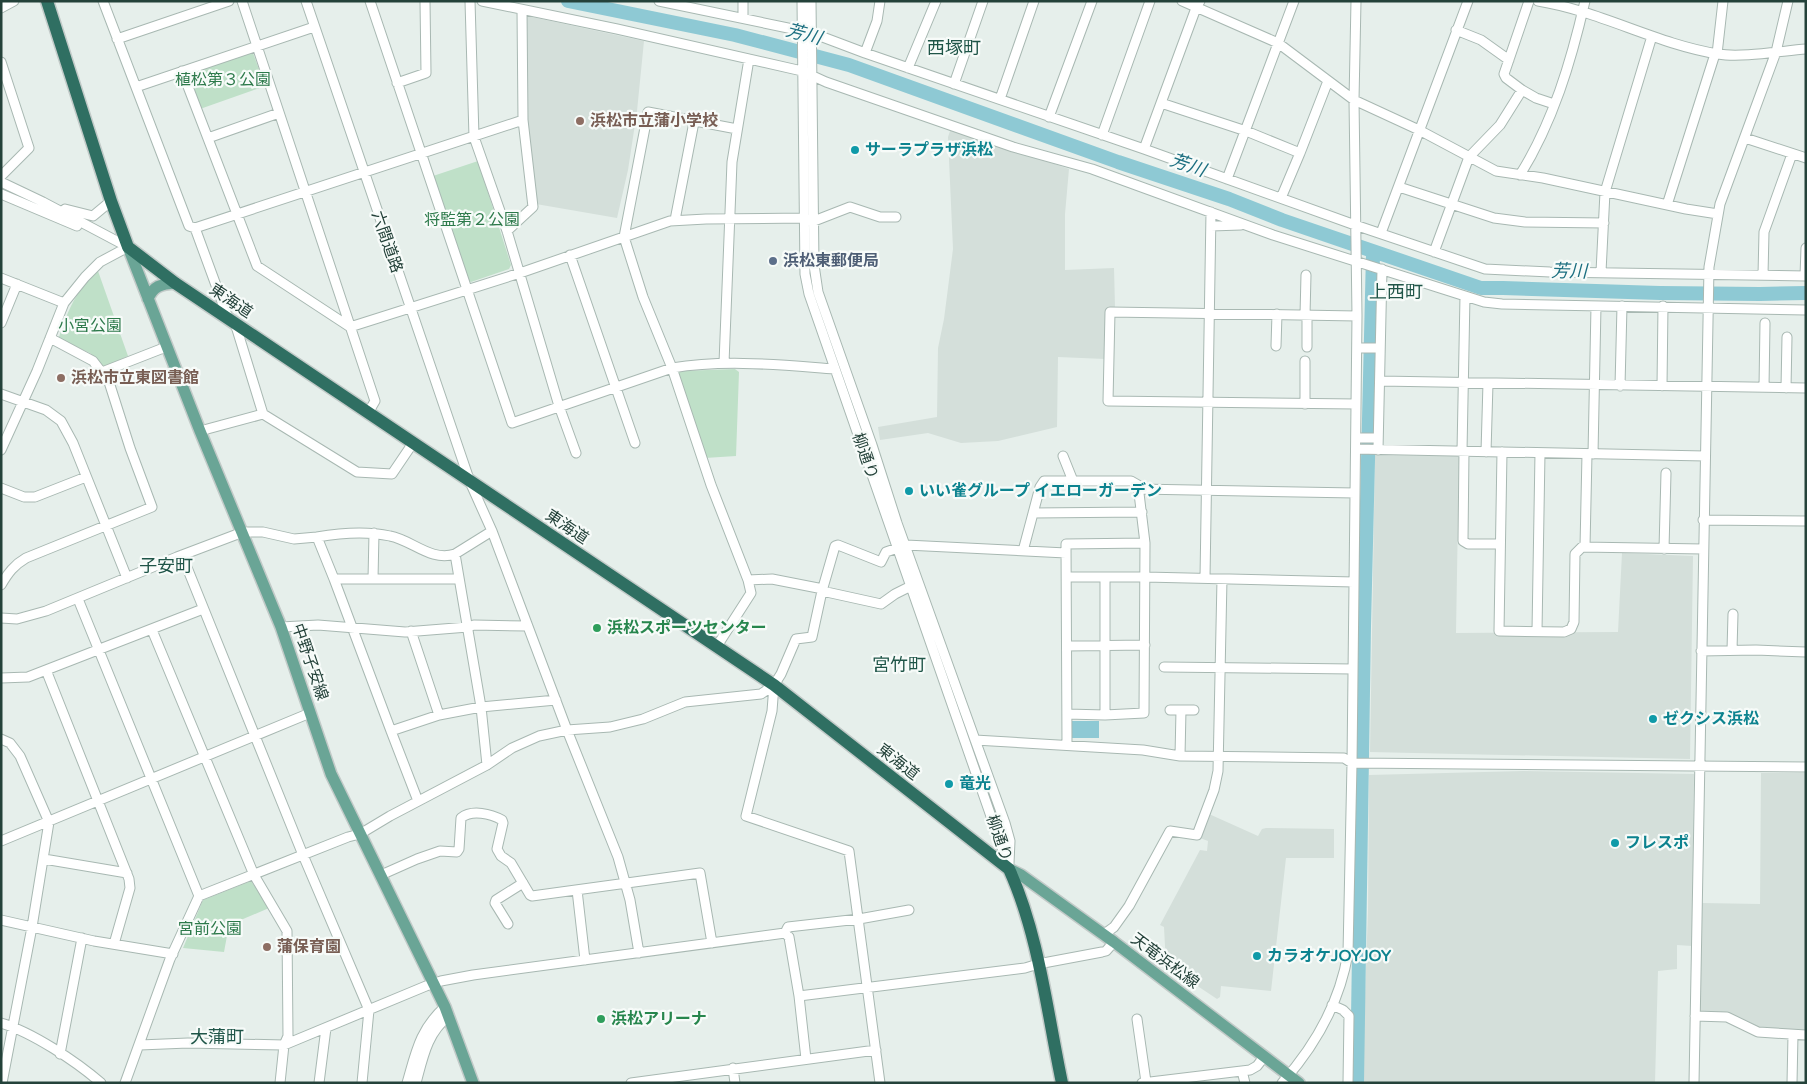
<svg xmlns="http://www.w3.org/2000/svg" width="1807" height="1084" viewBox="0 0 1807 1084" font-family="'Varela Round','Noto Sans JP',sans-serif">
<rect width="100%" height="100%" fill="#e6efeb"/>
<!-- built -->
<path fill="#d4dfda" d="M527,16L644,41L637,111L628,170L617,218L536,204L529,156L524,70Z
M951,128L1069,169L1065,214V270L1114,268L1115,307L1106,308L1105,359L1058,357L1057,427L998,441L961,443L928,433L880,440L878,427L937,417L938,348L944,319L953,249L948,137Z
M1375,455L1459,456L1456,633L1618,632L1622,553L1693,556L1690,759L1370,752Z
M1523,771L1694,774L1692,946L1677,945V969L1658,971L1655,1083H1362L1368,910L1369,775Z
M1761,773H1806V1031L1765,1030L1700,1013L1702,903L1760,904Z
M1209,814L1258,836L1262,829L1266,828L1334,829V858H1286L1271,991L1221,986L1220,997L1217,999L1166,965L1164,927L1160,925L1200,850L1207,851L1208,841L1200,838Z"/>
<!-- green -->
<path fill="#bfe0c8" d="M250,50L253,53L265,86L200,109L188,75L190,72Z
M478,161L511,265L509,269L471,282L466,279L433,176Z
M98,271L128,356L104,367L90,353L62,340L59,337C69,308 75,292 98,271Z
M735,369L739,372L736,456L705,458L677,374L680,371Z
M251,881L269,908L229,925L224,952L183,948L203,900Z"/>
<!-- water -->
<path fill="#8ec9d4" d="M1071,721H1099V738H1072Z"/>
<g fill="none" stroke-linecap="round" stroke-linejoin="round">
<!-- river -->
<path stroke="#8ec9d4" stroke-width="14" d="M568,1L735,35L849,65L1118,162L1229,199L1282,220L1481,288H1503L1660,293L1760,294L1806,293
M1357,1083L1364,626L1373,254"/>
<!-- minor casing -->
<g stroke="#a8b8b2" stroke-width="11">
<path id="minor" d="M103,1L189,226L195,228L228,318
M242,1L375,401L368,413
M306,1L470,482L492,531L567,730L618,857L630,900L639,953
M370,1L512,423L672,368C726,359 780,365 835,369
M470,1L474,137L507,231L559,406L576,453
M482,1L617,29L802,71L826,82L1013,147L1092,169L1273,235L1484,302L1502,304L1806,310
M659,1L812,33L865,53L1144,149L1355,225L1485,269L1550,272L1806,276
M743,1V18
M802,1L805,274L809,294L1009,868
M811,1L814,265L818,292L872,445L897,523L1005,823L1010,841L1009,863
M1182,1L1278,43L1354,100L1419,130L1496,171L1543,178L1686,209L1718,214
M1538,1C1600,11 1656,44 1718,54C1741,58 1781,51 1806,49
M1,8L14,1
M1456,30L1481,40L1509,60
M117,39L229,1
M865,53L877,21L880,1
M1717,54L1723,1
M1,62L29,148L1,176
M908,68L936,1
M182,71L257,266L350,327L520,273L670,221L706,219L805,218L814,221L850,207L880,217H896
M397,83L426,73L425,1
M954,84L983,1
M136,87L314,27
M1522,90L1506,78L1504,74L1529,1
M1000,99L1034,1
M1161,103L1246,131L1300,153L1281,198
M1049,117L1092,1
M1102,135L1150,1
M208,138L279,113
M1745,138L1806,158
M1144,149L1196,8L1200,1
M1300,153L1328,81
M1520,175C1553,122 1571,62 1585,1
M1227,179L1294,1
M1,182L43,202L128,247
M1399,187L1494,218L1525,222L1604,223
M1,194L77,226
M1667,205L1715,54
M65,209L93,216L111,201
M675,220L694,122
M1211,226L1241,225
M195,228L523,120
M507,231L533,207L523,120L522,10
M1381,233L1468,1
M1434,252L1469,157L1500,125L1522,90L1536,98L1554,104
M570,255L635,443
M1601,272L1605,192L1652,36
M1763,275L1764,232L1792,154
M1805,276L1806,248
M1,278L64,303
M1305,315L1306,275
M1,323L17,284
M235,323L263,414
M1276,346L1277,314
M1307,347V315
M1357,348H1380
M724,363L732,162L749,59
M102,372L166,347
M1380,381L1806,388
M1620,386L1622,306
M1662,386L1663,306
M1764,387L1765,323
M1786,388L1787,337
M1,394L46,410L61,421L73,443L127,578
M1305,404V361
M1356,404L1108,401L1110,312L1357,316
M200,431L263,414L357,472L392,474L413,443
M1356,438H1378
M1356,449L1705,456
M1,450L37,371L64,303L85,277L100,262L128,247
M1378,450L1382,269
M1462,451L1465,296
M1464,451L1463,541L1468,544H1500
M1486,452L1488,383
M1502,452L1499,631L1564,632L1571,629L1574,622L1575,554L1582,547L1703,549
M1593,454L1596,306
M1063,456L1073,481
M1,488L24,497H35L86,477
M1139,489L1355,493
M1033,513L1142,512
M1703,520L1806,521
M1585,547L1587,454
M1664,549L1666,473
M1023,551L1040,487L1044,481H1131L1138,485L1145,543L1144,713L1105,715L1067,714
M182,555L303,855L369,1010L362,1083
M1067,577H1145L1354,582
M1205,578L1211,212
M334,579L317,537C340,533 367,531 390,536C412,540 431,562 455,554
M373,579L374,533
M748,580L772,579L823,589
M1,585C8,573 14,565 26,558L152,507L130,448L109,382L93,361L50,338
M822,591L881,604L895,594L911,586
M78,599L199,896
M1,618L17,619L46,611L177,557L243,532H263L294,539L317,537
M281,627L318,625L405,632L468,627L474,625L527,626
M152,630L254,875L287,931L288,1036L284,1045L280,1083
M411,631L439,715
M1537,631L1540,453
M717,646L751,593L748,580L711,485L672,368L643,297L624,237L648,112L737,129
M1067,646L1145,645
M1732,650L1733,614
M1701,651L1756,650L1806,652
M1164,667L1353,669
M46,670L129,879L130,888L114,944
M1,678L28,677L203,609
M774,685L772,711L746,816L849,851L880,1083
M1170,710H1194
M1105,715V577
M391,731L439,715L481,707L556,700
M1,739L10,743L20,756L49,822L32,927L2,1083
M975,740L1143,750L1180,756L1344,758L1352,763L1806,767
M1067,745L1066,544L1145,543
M1180,756L1181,710
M487,765L481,707L455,554L492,531
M418,801L391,731L334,579H459
M1,841L310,713
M44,859L127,873
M381,875L417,859L440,851L457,852L459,849L461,818C472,809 491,814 502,820L503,823L497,849L501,856L511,863L530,895L532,896L700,873L712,943
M577,890L585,960
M1,920L94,941L173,954
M508,924L495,903L496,900L523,883
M785,933L788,927L859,919L909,910
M1103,935L1114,927L1129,906L1170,831L1197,835L1214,790L1218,771L1222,579
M799,996L1025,968L1038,964L1102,952L1106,951L1114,942
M1332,1005L1343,1010L1349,1016L1348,1083
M1695,1016L1727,1017L1758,1032L1806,1035
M1137,1019L1146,1082
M1,1023C32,1032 77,1062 101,1083
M140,1045L188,1043L284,1045L426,986L441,981L473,975L785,933L789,937L799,996L806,1059
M60,1054L82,938
M733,1068L735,1083
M1242,1071L1245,1083
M125,1083L170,959L199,896L348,837L360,834L390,816L487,765L512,748L539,736L567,730L610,727L643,719L685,702L761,694L774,685L781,674L796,639L812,637L822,591L835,546L838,545L881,562L886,552L906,545L1066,553
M319,1083L326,1028
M407,1083C416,1052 420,1029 445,1007
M416,1083C423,1057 427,1033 449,1016
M631,1083L876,1050
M1142,1083L1250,1070L1257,1066L1264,1057
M1282,1083C1315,1046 1340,1001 1348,953L1352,763L1357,316L1354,100L1356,1
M1694,1083L1709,267L1720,204L1776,52L1788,1
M1792,1083L1793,1035"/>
</g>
<!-- major casing -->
<g stroke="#c2cac8" stroke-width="14">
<path id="major" d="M128,247L200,431L281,627L331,774L445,1007L473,1083
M148,299C153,286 161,284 175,283
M1009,869L1021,875L1114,942L1299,1083"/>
</g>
<!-- highway casing -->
<g stroke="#c2cac8" stroke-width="15">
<path id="highway" d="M47,1L111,201L128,247L175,283L774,685L1009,869C1039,935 1047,1012 1062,1083"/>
</g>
<!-- minor -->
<use href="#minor" stroke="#fff" stroke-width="9"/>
<!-- major -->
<use href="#major" stroke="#6aa596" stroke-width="11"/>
<!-- highway -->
<use href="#highway" stroke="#2f6f62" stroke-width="12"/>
</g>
<!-- markers -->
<g fill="#8d6e63" stroke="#f7fbf9" stroke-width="2">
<circle cx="580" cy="121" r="5"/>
<circle cx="61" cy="378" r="5"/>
<circle cx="267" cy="947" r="5"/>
</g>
<g fill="#0f9aa8" stroke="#f7fbf9" stroke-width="2">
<circle cx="855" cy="150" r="5"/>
<circle cx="909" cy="491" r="5"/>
<circle cx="1653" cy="719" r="5"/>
<circle cx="949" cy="784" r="5"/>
<circle cx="1615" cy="843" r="5"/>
<circle cx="1257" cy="956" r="5"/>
</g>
<circle fill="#5c6f8a" stroke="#f7fbf9" stroke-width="2" cx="773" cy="261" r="5"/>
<g fill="#2e9e5b" stroke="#f7fbf9" stroke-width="2">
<circle cx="597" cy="628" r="5"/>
<circle cx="601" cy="1019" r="5"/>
</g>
<g text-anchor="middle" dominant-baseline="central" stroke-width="4.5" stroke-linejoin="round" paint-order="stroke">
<!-- park labels -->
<g font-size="16" fill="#2d7a4b" stroke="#f7fbf9">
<text x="223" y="80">植松第３公園</text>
<text x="472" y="220">将監第２公園</text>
<text x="90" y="326">小宮公園</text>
<text x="210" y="929">宮前公園</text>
</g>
<!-- education labels -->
<g font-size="16" font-weight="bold" fill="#785e54" stroke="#f7fbf9" text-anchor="start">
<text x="590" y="121">浜松市立蒲小学校</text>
<text x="71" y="378">浜松市立東図書館</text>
<text x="277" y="947">蒲保育園</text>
</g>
<!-- culture labels -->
<g font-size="16" font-weight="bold" fill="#0d838f" stroke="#f7fbf9" text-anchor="start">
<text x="865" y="150">サーラプラザ浜松</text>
<text x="919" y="491">いい雀グループ イエローガーデン</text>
<text x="1663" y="719">ゼクシス浜松</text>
<text x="959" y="784">竜光</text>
<text x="1625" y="843">フレスポ</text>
<text x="1267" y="956">カラオケJOYJOY</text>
</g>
<!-- street labels -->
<g font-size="16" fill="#24423a" stroke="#f7fbf9">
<text transform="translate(387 242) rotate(71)">六間道路</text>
<text transform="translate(231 301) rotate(34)">東海道</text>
<text transform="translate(865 456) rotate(71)">柳通り</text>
<text transform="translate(567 527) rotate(34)">東海道</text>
<text transform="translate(310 662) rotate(71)">中野子安線</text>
<text transform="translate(898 762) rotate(38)">東海道</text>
<text transform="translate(999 838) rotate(71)">柳通り</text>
<text transform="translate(1165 961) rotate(37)">天竜浜松線</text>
</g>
<!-- service labels -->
<g font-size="16" font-weight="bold" fill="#4e5e75" stroke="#f7fbf9" text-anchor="start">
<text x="783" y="261">浜松東郵便局</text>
</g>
<!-- leisure labels -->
<g font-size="16" font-weight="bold" fill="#27864d" stroke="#f7fbf9" text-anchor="start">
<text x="607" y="628">浜松スポーツセンター</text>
<text x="611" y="1019">浜松アリーナ</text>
</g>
<!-- water labels -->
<g font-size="18" font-style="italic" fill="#1c6f80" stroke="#f7fbf9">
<text transform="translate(804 34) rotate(15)">芳川</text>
<text transform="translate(1188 165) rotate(19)">芳川</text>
<text transform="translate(1569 271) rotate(1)">芳川</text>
</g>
<!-- neighbourhood labels -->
<g font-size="18" fill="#1f5548" stroke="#f7fbf9">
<text x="954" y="48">西塚町</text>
<text x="1396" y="292">上西町</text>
<text x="166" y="566">子安町</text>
<text x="899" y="665">宮竹町</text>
<text x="217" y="1037">大蒲町</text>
</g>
</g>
<!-- border -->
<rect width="1807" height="1084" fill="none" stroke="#24423a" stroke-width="5"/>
</svg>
